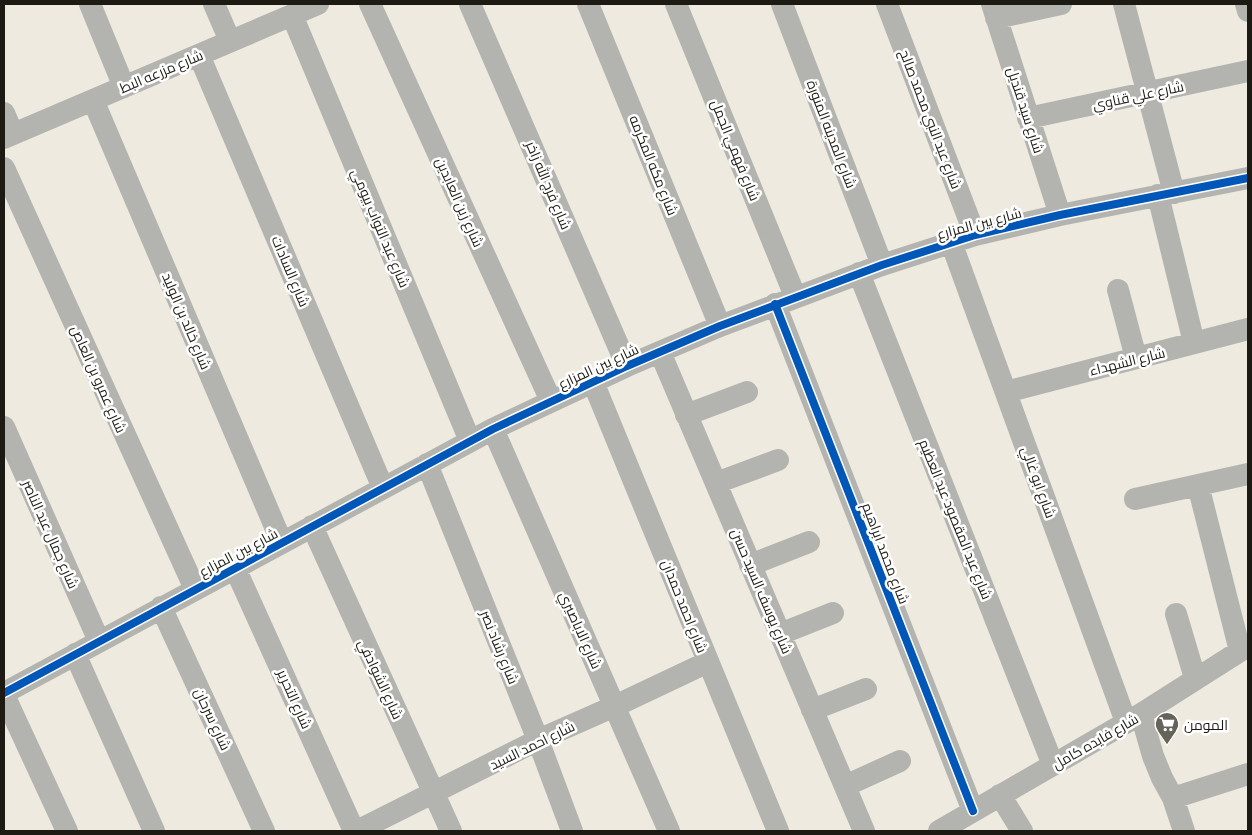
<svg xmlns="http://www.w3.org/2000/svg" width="1252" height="835" viewBox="0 0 1252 835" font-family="Manrope,Cairo,sans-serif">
<rect width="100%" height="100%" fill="#efeadf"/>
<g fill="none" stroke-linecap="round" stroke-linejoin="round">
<!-- street -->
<path stroke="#b3b4af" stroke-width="22" d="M90,4L124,87
M214,4L230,41
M370,4L551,401
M470,4L627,366
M588,4L720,326
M676,4L795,296
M782,4L882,265
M887,4L975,235
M992,4L1060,215
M1124,4L1174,193
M1246,4L1248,11
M292,15L470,441
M996,18L1061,4
M199,55L383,488
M93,100L282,543
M4,113L13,134
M1028,118L1248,71
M4,138L318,4
M4,168L195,589
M1158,195L1194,343
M951,242L1126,722
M859,273L1053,765
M1118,290L1136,358
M775,304L973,811
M660,352L864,831
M593,382L778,831
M1006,392L1248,329
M686,415L747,392
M4,427L99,641
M493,429L669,831
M427,464L538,740L572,831
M716,483L778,460
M1198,485L1240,651
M1135,499L1248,474
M312,526L451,831
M750,565L809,542
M235,568L354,831
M161,607L264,831
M1176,614L1195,678
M780,634L833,613
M75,654L154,831
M4,693L493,429L627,366L720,326L882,265L975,235L1060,215L1248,178
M4,695L67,831
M812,710L866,689
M1141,714L1153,756L1162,778L1173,798L1184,831
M845,786L900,761
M1000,795L1022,831
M1173,798L1248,774
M357,831L538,740L615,706L708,662
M939,831L1141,714L1248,646"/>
<!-- cycleway casing -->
<g stroke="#fff" stroke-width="11">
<path id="cycleway" d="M775,304L973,811
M4,693L493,429L627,366L720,326L882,265L975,235L1060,215L1248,178"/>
</g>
<!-- cycleway -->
<use href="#cycleway" stroke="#0057b8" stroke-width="8"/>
</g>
<!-- icons -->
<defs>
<g id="supermarket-pin" transform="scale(1.25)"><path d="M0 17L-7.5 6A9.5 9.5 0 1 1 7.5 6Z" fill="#66635a" stroke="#fff"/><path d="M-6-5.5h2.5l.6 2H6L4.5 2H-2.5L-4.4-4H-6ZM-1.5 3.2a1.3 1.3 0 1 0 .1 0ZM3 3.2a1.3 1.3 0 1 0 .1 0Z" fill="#fff"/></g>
</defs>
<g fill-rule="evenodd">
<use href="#supermarket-pin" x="1167" y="724"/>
</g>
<g text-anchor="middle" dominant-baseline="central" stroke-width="5" stroke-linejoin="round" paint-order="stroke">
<!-- street labels -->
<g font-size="14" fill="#1c1a12" stroke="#fff">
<text transform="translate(161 71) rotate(-23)">شارع مزرعه البط</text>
<text transform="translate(1138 95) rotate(-12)">شارع علي قناوي</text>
<text transform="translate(1026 110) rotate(72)">شارع سيد قنديل</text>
<text transform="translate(931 119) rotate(69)">شارع عبد النبي محمد صالح</text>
<text transform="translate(832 134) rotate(69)">شارع المدينه المنورة</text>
<text transform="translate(736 150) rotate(68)">شارع فهمي الجمل</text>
<text transform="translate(654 165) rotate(68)">شارع مكه المكرمه</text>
<text transform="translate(549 185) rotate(67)">شارع فرج الله زاخر</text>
<text transform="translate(460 202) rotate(66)">شارع زين العابدين</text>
<text transform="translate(979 223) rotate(-15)">شارع بين المزارع</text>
<text transform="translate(381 228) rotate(67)">شارع عبد التواب بيومي</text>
<text transform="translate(291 271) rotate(67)">شارع السادات</text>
<text transform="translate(187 321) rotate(67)">شارع خالد بن الوليد</text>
<text transform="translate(1127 361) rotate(-14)">شارع الشهداء</text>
<text transform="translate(598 366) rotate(-25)">شارع بين المزارع</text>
<text transform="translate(99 379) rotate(66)">شارع عمرو بن العاص</text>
<text transform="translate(1039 482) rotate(70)">شارع ابو غالي</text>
<text transform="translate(956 519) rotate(68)">شارع عبد المقصود عبد العظيم</text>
<text transform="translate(51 534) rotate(66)">شارع جمال عبد الناصر</text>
<text transform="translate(238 552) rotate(-28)">شارع بين المزارع</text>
<text transform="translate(886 553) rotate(69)">شارع محمد ابراهيم</text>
<text transform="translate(762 591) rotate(67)">شارع يوسف السيد حسن</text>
<text transform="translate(685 606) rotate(68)">شارع احمد حمدان</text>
<text transform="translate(581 630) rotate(66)">شارع الاباصيري</text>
<text transform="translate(500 647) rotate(68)">شارع رشاد نصر</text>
<text transform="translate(381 679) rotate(65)">شارع الشوادفي</text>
<text transform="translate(295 699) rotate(66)">شارع التحرير</text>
<text transform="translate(213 719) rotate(65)">شارع سرحان</text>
<text transform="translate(1095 741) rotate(-30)">شارع فايده كامل</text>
<text transform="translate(532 745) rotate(-26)">شارع احمد السيد</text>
</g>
<!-- poi labels -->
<g font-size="14" fill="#1c1a12" stroke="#fff" text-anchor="start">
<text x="1184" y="724">المومن</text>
</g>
</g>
<!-- border -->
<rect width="1252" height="835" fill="none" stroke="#1c1a12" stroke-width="10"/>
</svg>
